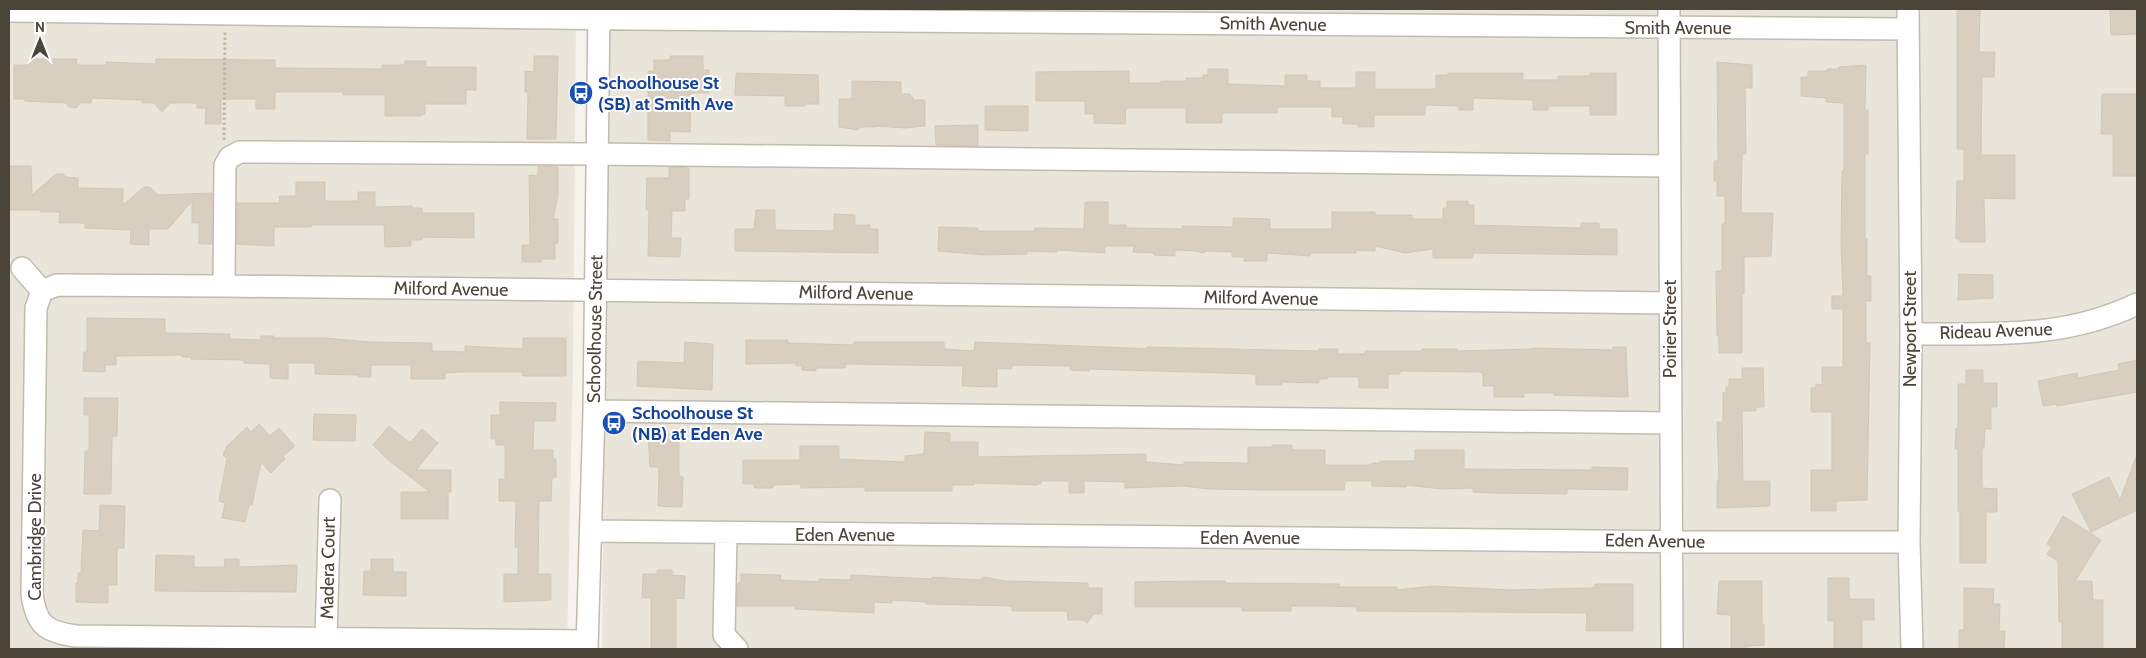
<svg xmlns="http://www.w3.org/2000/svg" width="2146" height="658" viewBox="0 0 2146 658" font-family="Cabin,sans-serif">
<rect width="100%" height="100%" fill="#f6f3ec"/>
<!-- residential -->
<path fill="#eae5da" d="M9,9H576L573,361L567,649H9Z
M607,9H1665L1667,649H602Z
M1675,9H2137V649H1677Z"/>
<!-- building -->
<path fill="#d8cfc1" stroke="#d3c7b4" d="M1957,9H1980L1979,52H1995L1994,77H1982L1981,155H2015V199L1984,198L1985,242H1960V239H1956L1957,181H1964V149H1957Z
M2110,9H2136L2137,34L2111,35Z
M534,56H558L556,139H527L528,92H525V71L534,72Z
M670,56H703V70H709V93H691L690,132L670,131V141L648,140V71H654V60H670Z
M28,59H77L76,65H106V62L156,64V59L275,60V68L382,69V65H405V61H426V67H476V90H466V104H425V114H421V116H385V95H343V92H275V109H256V99H221V124H205L206,108H197V103H170L162,112L154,103H142V100L92,98L91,103H80L76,108L69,107L66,103L25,101V99H14V65H28Z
M1717,62L1752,65V88H1745L1746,154H1742L1741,213H1773L1771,256L1744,257V294H1742V353H1719V336H1717L1716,271H1722V224H1725V196H1717V181H1714V161H1718Z
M1866,65L1865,110H1868V154H1865V239H1867V276H1871V301H1866V343H1870L1867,500L1836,501V511H1811V470H1832V412H1811V388H1816V384L1822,385V367H1843V309H1832V296H1843L1841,242L1842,171H1844V103L1826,102V98L1801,96V77H1808V71H1827V69H1839V67Z
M1208,69H1228V84L1285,86V75H1307V81H1320V88H1356V72H1375V89H1436V75H1448V73H1523V80H1558V76H1590V73H1616V115H1590V106H1548V110H1533V100L1473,98V110H1459V106L1425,105V115H1374V127H1358V124H1343V117H1332V107H1277V113H1222V123H1186V108H1126L1125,124L1094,123V114H1085V101H1036V72L1129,71V83H1161V81H1186V78H1203V75H1208Z
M736,73L818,75L819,104H805V106H785V96L735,95Z
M852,81L901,82V94H910L914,100H925V126L906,128L875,126V127H860L858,130L839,127V99H852Z
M2102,94H2137V176H2113V134H2101Z
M985,106H1028V131L985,130Z
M978,125V146L936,145L935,126Z
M9,166H31L32,195L56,174H63L66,177L78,178V188L123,189V205L144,187H150L158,195L212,193V244H199V223H192V201L168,229H149V245L130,244L131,230L85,228V223H59L60,212H40V210H9Z
M538,166L558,167V195L553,219H558V243H555V259H541V262H522V245H530L529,175L538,176Z
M669,167L689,168V199H685V211H672L671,238H681L680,257L648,256L649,210H646L647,178H669Z
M296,182H325V201H358V192H375V207L412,206V208H422V213H474V238L422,237V240H411V246L385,247L384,225H311V227H274V246L237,244V203H280L279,196H296Z
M1447,201H1468V205H1474V225L1581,228V223H1599V229H1617V255L1474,253L1472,258H1433V249L1405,253L1375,246V251L1356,250V253H1310V256L1267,253V261H1244V257H1232V252L1207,251L1202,253L1197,251L1175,250V256L1154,255V253L1133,252L1134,246H1105V253L1057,250V252L1027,251V254L985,255L938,251L939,227L978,228V231H1034L1035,228L1084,229L1085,202H1108V225H1126V228L1182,229V226L1233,227V218L1270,219V229H1332V212H1375V215H1412V219H1443V208H1447Z
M756,210H775V230L834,231V214L855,215V225H870V229H878V253L735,251V229H754Z
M1959,274L1993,275V298L1958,300Z
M87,318L165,319V333L230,334V339L261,340V336H274V338H325L370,342L432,343V351L465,352V346L523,349V338H566V376H523V372H461L445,373V379H411V365H371V377H358V375L315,374V363H288V379L270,378V364L244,363V360L191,359V357H182V355L116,356V365H105V372L83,371L84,352H87Z
M746,340H788V343L853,345L854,342H944V349L974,351L975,342L1131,348L1147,349V347L1319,351V349H1338V354H1365V351H1422V349H1457V351L1532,349V348L1613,350V347H1626L1628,397L1554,395V393H1524V397H1494V386H1483V373L1479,372L1400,371V374H1388V388H1359V377H1327V379H1319V383L1282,382V385H1256V374L1089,369V371L1070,370V366L1012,365V369L997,368V387L962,386L963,366L845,364V368H816V371L802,370V366H796V363L746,364Z
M685,342L713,344L712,390L637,386L638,361L684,363Z
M2137,360V392L2057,406V404L2043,406L2038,381L2077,373L2078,378L2119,370L2118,364Z
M1742,368H1763L1764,407H1756V411H1742L1743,481H1770V506L1717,508V481H1719L1717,422H1723V393H1726V387H1729V379H1742Z
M1966,370H1983V383H1997V407H1991V429H1985L1984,448H1982V488L1997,489V512H1986V563H1960V511H1958V449H1955L1956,428H1958V384H1966Z
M84,398H118L117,436H112L111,494H84L85,451H89V415H84Z
M500,402L556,403L555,421H534L533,450H553V459H556V477H552L551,501H539L538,574H551V600L504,602V574H518V547H515L516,501H499V479H505V445H496V439H491V415H500Z
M314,414L356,415L355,441L313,440Z
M259,424L270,436L279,428L295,446L283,456L285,459L271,473L261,462L252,505H249L245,522L222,518L225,503L219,501L227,458L223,455L227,446L247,427L251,432Z
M389,426L410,443L422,429L438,443L416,470H451V492H448V519H401V492H430L387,459L373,445Z
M925,432L950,433V442H978V457L1146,454V462L1184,465V462L1248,463V447H1272V445H1292V450H1325V465H1372V463H1380V461H1415V450H1464V469L1592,470V467L1628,468L1627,490L1567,489V494L1492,493L1473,492V488L1442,489L1406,485V487L1372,486V481H1345L1344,490H1265L1208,489L1184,486L1125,488V482L1084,481V493H1069V481H1041V483L1037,485L974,483V485H952V491H865V487L801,488V484L773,485V488H754V484H743V460H800V446H839V459L905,462V456L924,454Z
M648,435H679V476L683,477L682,507L658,506L659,467H650Z
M2136,457L2137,510L2091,532L2072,494L2109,477L2120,500Z
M100,505L125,506L124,548H117V585H108V603L76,602V583H78V573H81L83,530L99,531Z
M2063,516L2101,540L2075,581H2092L2093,600H2103V649H2062V622H2059L2058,561L2047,554L2052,547L2047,544Z
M156,555L194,556V567H225L224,559H239V567L297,565L296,592L155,591Z
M371,559H393V572H406V596L363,595L364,571H371Z
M657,570H672V575L685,576L684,599L676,598V649H651V598H642L643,574H657Z
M741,574L781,575L780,580L819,582V579L851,580V575L932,579V577L979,580L984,577L1004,581L1088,583V588H1102V614H1094L1087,623L1083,620H1068L1067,611H1012V606L926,604V602L892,600V603L874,602V613L795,609V606H737L738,583H741Z
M1828,578H1849V599H1874V620H1862V649H1834V621H1828Z
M1204,581H1225V583L1339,584V587H1397V590L1433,586L1512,590L1590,588L1595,587V584H1633V631H1586L1587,613L1357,611V607L1326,606H1291V611H1242V607H1135V582Z
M1719,581H1762V624H1764V645L1747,646V649H1731V615L1717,614Z
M1964,588L1994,589L1993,604H2000L1999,631H2005L2004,649H1959V630H1964Z"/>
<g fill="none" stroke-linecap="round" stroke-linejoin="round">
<!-- minor casing -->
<g stroke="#c2bbae" stroke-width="24">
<path id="minor" d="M1669,9L1672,649
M1908,9L1911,334L1909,542L1912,649
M9,11L631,19L1908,29
M22,268L42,291
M224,286L225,165L230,157L240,152L596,154L1669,166
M42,291L57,285L224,286L1670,303
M42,291L36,308L32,594C36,625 46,632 76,636L587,641
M1911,334C1991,333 2062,340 2137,304
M594,411L1671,423
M591,531L1699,542H1909
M726,534L724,635L737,649
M326,637L330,500
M587,649L594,411L599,9"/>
</g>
<!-- path -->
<path stroke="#c4b79f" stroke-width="3" stroke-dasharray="2.5 2.5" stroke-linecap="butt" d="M224,140L225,31"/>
<!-- minor -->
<use href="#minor" stroke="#fff" stroke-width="21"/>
</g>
<!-- icons -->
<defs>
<g id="bus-disc" transform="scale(1.25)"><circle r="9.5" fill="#1a4fb4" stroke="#fff"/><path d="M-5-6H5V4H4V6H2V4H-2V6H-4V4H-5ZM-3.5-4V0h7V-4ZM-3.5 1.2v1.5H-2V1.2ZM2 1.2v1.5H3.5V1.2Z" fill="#fff"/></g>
</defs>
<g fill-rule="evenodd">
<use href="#bus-disc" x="581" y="93"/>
<use href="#bus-disc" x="614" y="423"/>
</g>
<g text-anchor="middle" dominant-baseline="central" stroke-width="4" stroke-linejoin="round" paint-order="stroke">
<!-- street labels -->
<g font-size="18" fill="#4b4439" stroke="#fff">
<text transform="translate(1273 24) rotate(1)">Smith Avenue</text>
<text x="1678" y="28">Smith Avenue</text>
<text transform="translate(451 289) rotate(1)">Milford Avenue</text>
<text transform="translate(856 293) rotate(1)">Milford Avenue</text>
<text transform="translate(1261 298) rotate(1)">Milford Avenue</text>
<text transform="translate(595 329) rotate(-89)">Schoolhouse Street</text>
<text transform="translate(1670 329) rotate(-90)">Poirier Street</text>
<text transform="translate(1910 329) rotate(-90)">Newport Street</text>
<text transform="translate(1996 331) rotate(-2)">Rideau Avenue</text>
<text x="845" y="535">Eden Avenue</text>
<text transform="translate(35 537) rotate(-90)">Cambridge Drive</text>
<text x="1250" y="538">Eden Avenue</text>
<text transform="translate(1655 541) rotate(1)">Eden Avenue</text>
<text transform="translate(328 568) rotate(-89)">Madera Court</text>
</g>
<!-- transit labels -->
<g font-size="18" font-weight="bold" fill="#164399" stroke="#fff" text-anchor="start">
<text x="598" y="83">Schoolhouse St<tspan x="598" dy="21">(SB) at Smith Ave</tspan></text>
<text x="632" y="413">Schoolhouse St<tspan x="632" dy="21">(NB) at Eden Ave</tspan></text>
</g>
</g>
<!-- border -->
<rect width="2146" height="658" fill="none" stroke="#4b4439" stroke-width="20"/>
<!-- north arrow -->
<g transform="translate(40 40)" stroke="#ffffff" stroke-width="4" paint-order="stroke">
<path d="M0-4L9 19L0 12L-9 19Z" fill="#4b4439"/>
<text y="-8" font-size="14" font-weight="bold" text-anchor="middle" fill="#4b4439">N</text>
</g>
</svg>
